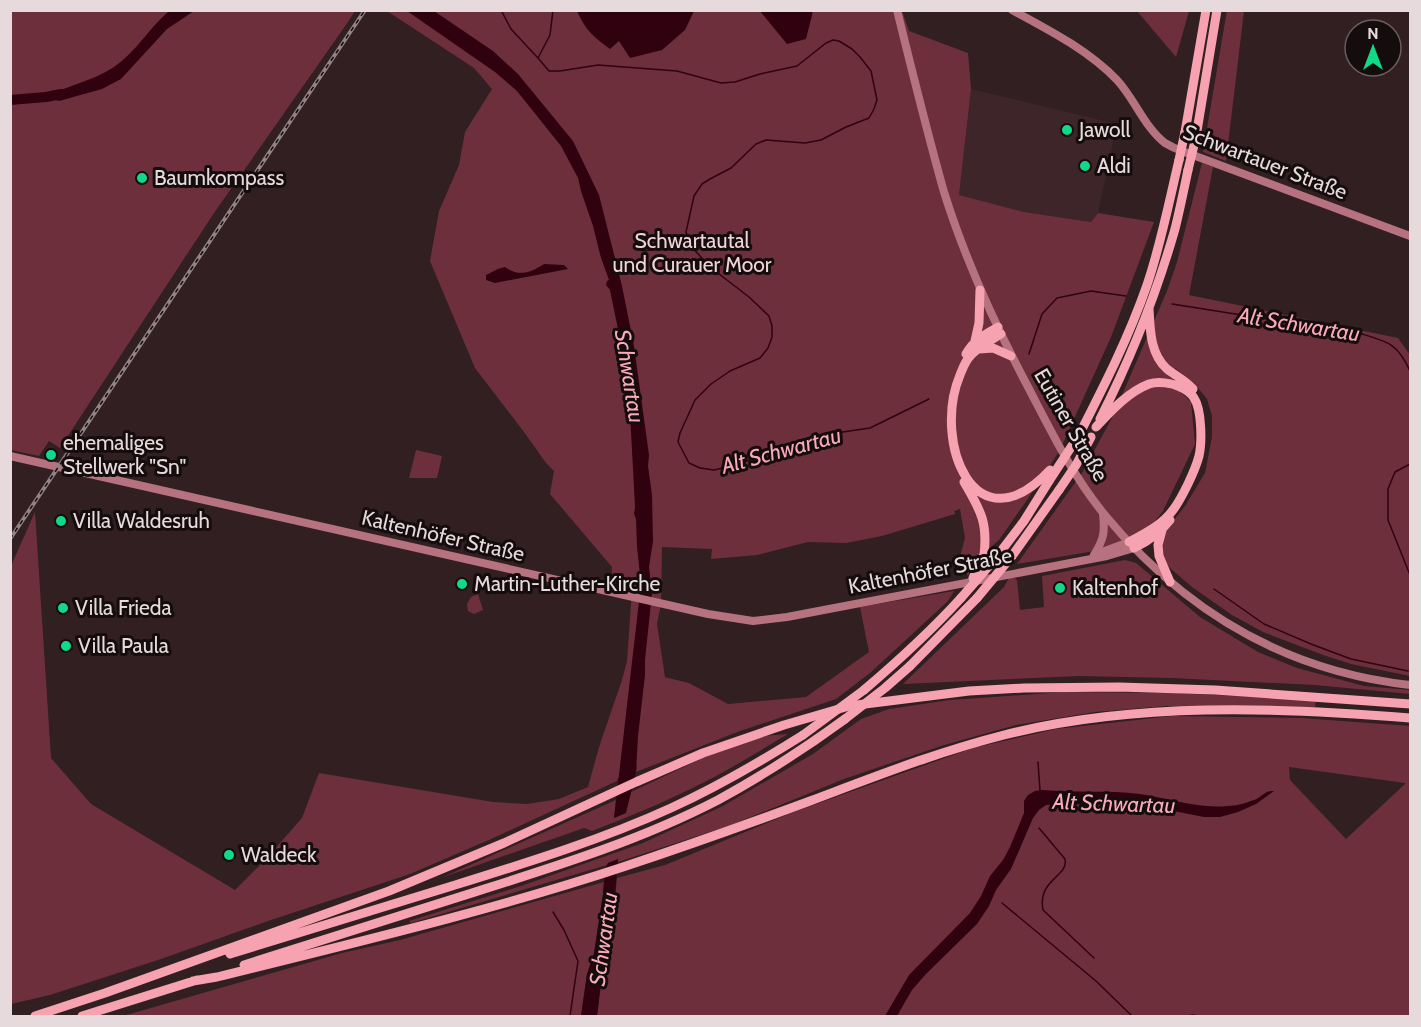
<svg xmlns="http://www.w3.org/2000/svg" width="1421" height="1027" viewBox="0 0 1421 1027" font-family="Cabin,sans-serif">
  <style>
    .built { fill: #3e2529 }
    .green { fill: #6e2f3d; fill-rule: evenodd }
    .water { fill: #300210 }
    .lines { fill: none; stroke-linecap: round; stroke-linejoin: round }
    .stream { stroke: #300210; stroke-width: 1.5 }
    .river { stroke: #300210; stroke-width: 10 }
    .secondary { stroke: #b6727f; stroke-width: 8 }
    .highway { stroke: #f7a2b1; stroke-width: 9 }
    .rail-casing { stroke: #928385; stroke-width: 4 }
    .rail { stroke: #140c0d; stroke-width: 1.5; stroke-dasharray: 4.5; stroke-linecap: butt }
    .highway-bridge { stroke: #f7a2b1; stroke-width: 9 }
    .poi-dot { fill: #11d98a; stroke: #140c0d; stroke-width: 2 }
    .labels { text-anchor: middle; stroke-width: 6; stroke-linejoin: round; paint-order: stroke }
    .poi-label { font-size: 21px; fill: #e7dadc; stroke: #140c0d; text-anchor: start }
    .street-label { font-size: 21px; fill: #e7dadc; stroke: #140c0d }
    .park-label { font-size: 21px; fill: #efd3d7; stroke: #140c0d }
    .water-label { font-size: 22px; font-style: italic; fill: #f9aab8; stroke: #140c0d }
  </style>
  <rect width="100%" height="100%" fill="#311f22"/>
  <path class="built" d="M 971,89 L 1117,124 L 1098,213 L 1091,222 L 1024,212 L 959,195 Z"/>
  <path class="green" d="M 1227,10 L 1244,11 L 1226,161 L 1203,152 Z
    M 10,11 L 355,11 L 348,22 L 214,213 L 60,448 L 49,441 L 39,456 L 11,450 Z
    M 387,11 L 902,11 L 909,31 L 968,53 L 971,89 L 959,195 L 1024,212 L 1091,222 L 1098,213 L 1154,222 L 1111,337 L 1060,450 L 1027,500 L 999,540 L 975,561 L 968,576 L 959,560 L 965,538 L 960,509 L 954,511 L 955,514 L 882,536 L 846,543 L 808,542 L 757,555 L 711,559 L 712,549 L 662,547 L 661,604 L 657,624 L 665,677 L 664,677 L 689,683 L 728,704 L 806,697 L 869,652 L 860,607 L 954,591 L 948,601 L 870,673 L 836,699 L 740,731 L 636,772 L 637,765 L 618,778 L 617,781 L 491,839 L 410,874 L 271,920 L 161,959 L 50,995 L 11,1004 L 10,568 L 35,512 L 51,758 L 91,804 L 235,890 L 265,860 L 302,818 L 319,773 L 493,802 L 527,804 L 559,799 L 588,787 L 599,747 L 622,680 L 627,661 L 632,590 L 611,585 L 612,567 L 550,494 L 554,471 L 546,463 L 524,432 L 475,368 L 430,261 L 439,211 L 459,165 L 465,132 L 492,89 L 474,68 Z
    M 1137,11 L 1189,11 L 1176,57 Z
    M 1202,163 L 1213,167 L 1189,295 L 1398,338 L 1410,355 L 1410,676 L 1351,664 L 1323,655 L 1263,632 L 1232,615 L 1192,587 L 1170,568 L 1162,557 L 1162,535 L 1185,506 L 1205,473 L 1212,437 L 1212,416 L 1207,399 L 1194,383 L 1175,368 L 1172,388 L 1182,393 L 1191,402 L 1195,444 L 1163,511 L 1149,529 L 1101,550 L 1017,564 L 1082,473 L 1113,416 L 1167,291 L 1177,262 Z
    M 416,450 L 442,456 L 437,478 L 409,478 Z
    M 1125,560 L 1136,563 L 1200,617 L 1258,652 L 1297,668 L 1364,686 L 1410,690 L 1410,694 L 1315,685 L 1172,678 L 1079,676 L 903,684 L 1004,587 L 1011,574 L 1017,580 L 1020,610 L 1044,607 L 1042,576 Z
    M 478,594 L 483,610 L 474,614 L 468,611 L 467,604 L 471,597 Z
    M 1065,692 L 1175,693 L 1316,700 L 1315,707 L 1166,706 L 1095,712 L 1016,725 L 944,745 L 844,779 L 731,825 L 618,862 L 618,860 L 608,863 L 607,865 L 411,923 L 409,921 L 521,886 L 643,843 L 723,806 L 813,754 L 861,719 L 889,709 L 950,700 Z
    M 1172,716 L 1301,718 L 1410,726 L 1410,1016 L 597,1016 L 607,934 L 612,929 L 617,878 L 665,865 L 791,813 L 973,748 L 1056,729 ZM 1289,767 L 1405,783 L 1405,784 L 1346,839 L 1290,780 Z
    M 788,734 C 753,755 719,776 682,793 C 653,807 623,819 592,831 L 584,828 L 441,878 L 616,800 L 614,818 L 625,813 L 631,792 L 705,757 L 762,736 Z
    M 604,882 L 603,894 L 594,953 L 587,974 L 581,1016 L 123,1016 L 342,953 L 400,940 Z"/>
  <path class="water" d="M 169,11 L 194,11 L 167,29 L 121,79 L 102,89 L 59,101 L 46,97 C 68,85 93,81 114,67 C 136,52 149,28 169,11 Z
    M 407,11 L 434,11 L 493,51 L 518,74 L 573,141 L 599,195 L 622,286 L 634,346 L 649,455 L 648,466 L 652,495 L 653,541 L 649,567 L 652,593 L 645,660 L 645,675 L 638,736 L 636,772 L 626,813 L 614,818 L 641,584 L 637,547 L 636,519 L 634,514 L 635,507 L 630,413 L 622,349 L 610,290 L 606,285 L 607,281 L 609,280 L 601,258 L 593,226 L 581,191 L 578,178 L 561,146 L 517,91 L 495,72 Z
    M 577,11 L 694,11 L 685,30 L 662,50 L 630,58 L 619,41 L 610,49 C 593,36 586,31 577,11 Z
    M 760,11 L 813,11 L 806,39 L 787,44 Z
    M 544,264 L 564,265 L 568,269 L 495,283 L 486,280 L 486,275 L 498,269 L 505,267 C 519,277 530,273 544,264 Z
    M 1042,790 C 1075,793 1108,790 1140,794 C 1168,798 1198,809 1227,806 C 1236,806 1246,803 1254,800 C 1262,797 1265,790 1274,791 L 1256,804 L 1238,812 L 1220,817 L 1204,817 L 1153,807 L 1123,805 L 1061,804 L 1046,805 L 1039,810 L 1033,818 L 1011,869 L 996,890 L 989,906 L 977,924 L 926,974 L 912,990 L 897,1016 L 885,1016 L 909,975 L 970,913 L 981,896 L 990,876 L 1003,860 L 1010,847 L 1024,813 L 1024,801 L 1028,795 L 1035,791 Z
    M 618,859 L 612,929 L 607,934 L 597,1016 L 581,1016 L 587,974 L 594,953 L 603,894 L 604,882 L 607,865 L 608,863 Z"/>
  <g class="lines">
    <path class="stream" d="M 501,10 L 511,29 L 537,57
      M 553,10 L 550,35 L 538,58 L 549,71 L 560,71 L 598,65 L 677,71 L 721,83 L 735,82 L 760,74 L 797,66 L 826,43 L 833,40 L 839,41 L 852,49 L 860,57 L 871,71 L 877,100 L 874,109 L 869,118 L 846,127 L 821,140 L 805,143 L 766,140 L 756,144 L 731,168 L 710,179 L 702,184 L 694,196 L 686,232 L 690,245 L 710,267 L 749,297 L 769,316 L 772,326 L 772,337 L 768,348 L 760,358 L 730,371 L 711,384 L 695,400 L 680,433 L 678,442 L 689,463 L 700,468 L 714,470 L 736,465 L 782,448 L 829,434 L 870,428 L 929,399
      M 643,251 L 689,245
      M 1172,304 L 1362,334 C 1389,342 1398,344 1410,371
      M 1029,354 L 1042,314 L 1057,298 L 1091,291 L 1126,296
      M 1410,464 L 1395,472 L 1388,489 L 1388,520 L 1410,575
      M 1214,589 L 1264,624 L 1311,644 L 1351,659 L 1408,671
      M 1038,762 L 1040,790
      M 1039,828 L 1065,859 C 1069,877 1037,879 1043,910 L 1094,958
      M 1002,903 L 1096,981 L 1132,1016
      M 553,912 L 564,930 L 578,961 L 570,1016
      M 1187,1016 L 1194,1015
      M 1239,1016 L 1240,1016"/>
    <path class="river" d="M 10,100 L 46,97 L 61,94"/>
    <path class="secondary" d="M 897,10 C 912,71 927,132 944,192 C 965,259 994,323 1027,385 C 1050,429 1072,475 1104,514 C 1184,611 1285,671 1410,685
      M 1012,10 C 1049,30 1088,50 1117,80 C 1134,98 1145,128 1165,143 C 1170,146 1176,149 1182,151 L 1410,236
      M 10,456 L 708,614 L 753,621 L 787,617 L 1107,556 L 1134,548
      M 1094,555 L 1129,542
      M 1094,555 C 1104,539 1105,532 1103,514"/>
    <path class="highway" d="M 1185,132 L 1206,10
      M 1196,137 L 1217,10
      M 1149,308 C 1150,329 1150,354 1167,369 C 1176,376 1186,381 1193,389
      M 1001,334 C 991,340 979,346 971,355 C 965,361 963,368 960,375 C 932,442 975,550 1050,470
      M 975,341 L 979,323 L 980,290
      M 979,349 L 993,348 L 1011,356
      M 966,354 C 974,340 984,335 998,327
      M 1100,419 C 1131,358 1156,295 1175,229 C 1180,209 1184,189 1188,170
      M 1096,427 C 1111,411 1128,392 1149,384 C 1158,381 1172,383 1180,387 C 1185,389 1191,393 1194,398 C 1202,410 1202,443 1199,456 C 1195,471 1182,498 1173,510 C 1162,525 1146,533 1129,542
      M 1079,435 C 1104,386 1129,337 1147,285 C 1161,244 1169,202 1179,160
      M 964,482 C 980,510 988,521 984,555
      M 1162,530 L 1158,545 L 1159,556 L 1170,582
      M 1134,548 C 1149,541 1160,533 1170,520
      M 1012,556 L 1059,490
      M 995,559 L 1024,521 L 1049,481
      M 910,666 L 977,598
      M 864,690 C 898,661 931,631 961,598
      M 230,954 C 304,931 378,909 452,886 C 526,863 601,840 671,808 C 717,787 760,762 803,735
      M 244,965 C 321,940 398,916 475,892 C 557,866 641,840 718,800 C 762,776 804,749 845,719
      M 193,981 L 217,977 C 353,943 490,911 623,867 C 686,846 748,824 810,801 C 874,777 937,752 1004,735 C 1133,702 1278,707 1410,718
      M 35,1016 L 105,993 L 389,891 L 504,843 L 636,782 L 703,753 L 784,725 L 849,706 L 969,691 L 1024,688 L 1119,687 L 1215,690 L 1410,704
      M 82,1016 L 197,980"/>
    <g class="rail-casing">
      <path id="rail" d="M 10,539 L 365,10"/>
    </g>
    <use href="#rail" class="rail"/>
    <path class="highway-bridge" d="M 1179,160 L 1185,132
      M 1188,170 L 1196,137
      M 1049,481 L 1079,435
      M 1059,490 L 1076,465 L 1091,437
      M 973,578 L 984,555
      M 961,598 L 995,559
      M 977,598 L 1012,556
      M 845,719 L 885,688 L 910,666
      M 803,735 L 864,690"/>
  </g>
  <g class="poi-dot">
    <circle cx="1067" cy="130" r="6"/>
    <circle cx="1085" cy="166" r="6"/>
    <circle cx="142" cy="178" r="6"/>
    <circle cx="51" cy="455" r="6"/>
    <circle cx="61" cy="521" r="6"/>
    <circle cx="462" cy="584" r="6"/>
    <circle cx="1060" cy="588" r="6"/>
    <circle cx="63" cy="608" r="6"/>
    <circle cx="66" cy="646" r="6"/>
    <circle cx="229" cy="855" r="6"/>
  </g>
  <g class="labels">
    <g class="poi-label">
      <text x="1079" y="137">Jawoll</text>
      <text x="1097" y="173">Aldi</text>
      <text x="154" y="185">Baumkompass</text>
      <text x="63" y="450">ehemaliges<tspan x="63" dy="24">Stellwerk "Sn"</tspan></text>
      <text x="73" y="528">Villa Waldesruh</text>
      <text x="474" y="591">Martin-Luther-Kirche</text>
      <text x="1072" y="595">Kaltenhof</text>
      <text x="75" y="615">Villa Frieda</text>
      <text x="78" y="653">Villa Paula</text>
      <text x="241" y="862">Waldeck</text>
    </g>
    <g class="street-label">
      <text transform="translate(1265 162) rotate(21)" y="7">Schwartauer Straße</text>
      <text transform="translate(1071 425) rotate(60)" y="7">Eutiner Straße</text>
      <text transform="translate(443 536) rotate(13)" y="7">Kaltenhöfer Straße</text>
      <text transform="translate(930 571) rotate(-11)" y="7">Kaltenhöfer Straße</text>
    </g>
    <g class="park-label">
      <text x="692" y="248">Schwartautal<tspan x="692" dy="24">und Curauer Moor</tspan></text>
    </g>
    <g class="water-label">
      <text transform="translate(1299 324) rotate(9)" y="8">Alt Schwartau</text>
      <text transform="translate(630 376) rotate(81)" y="8">Schwartau</text>
      <text transform="translate(781 450) rotate(-15)" y="8">Alt Schwartau</text>
      <text transform="translate(1114 803) rotate(2)" y="8">Alt Schwartau</text>
      <text transform="translate(603 939) rotate(-82)" y="8">Schwartau</text>
    </g>
  </g>
  <rect width="1421" height="1027" fill="none" stroke="#e7dadc" stroke-width="24"/>
  <g transform="translate(1373 48)"><circle r="28" fill="#140c0d" stroke="#685e60" stroke-width="1.5"/>
  <path d="M0-4.5L10 22L0 15L-10 22Z" fill="#11d98a"/>
  <text y="-9" font-size="16" font-weight="bold" text-anchor="middle" fill="#e7dadc">N</text>
  </g>
</svg>
